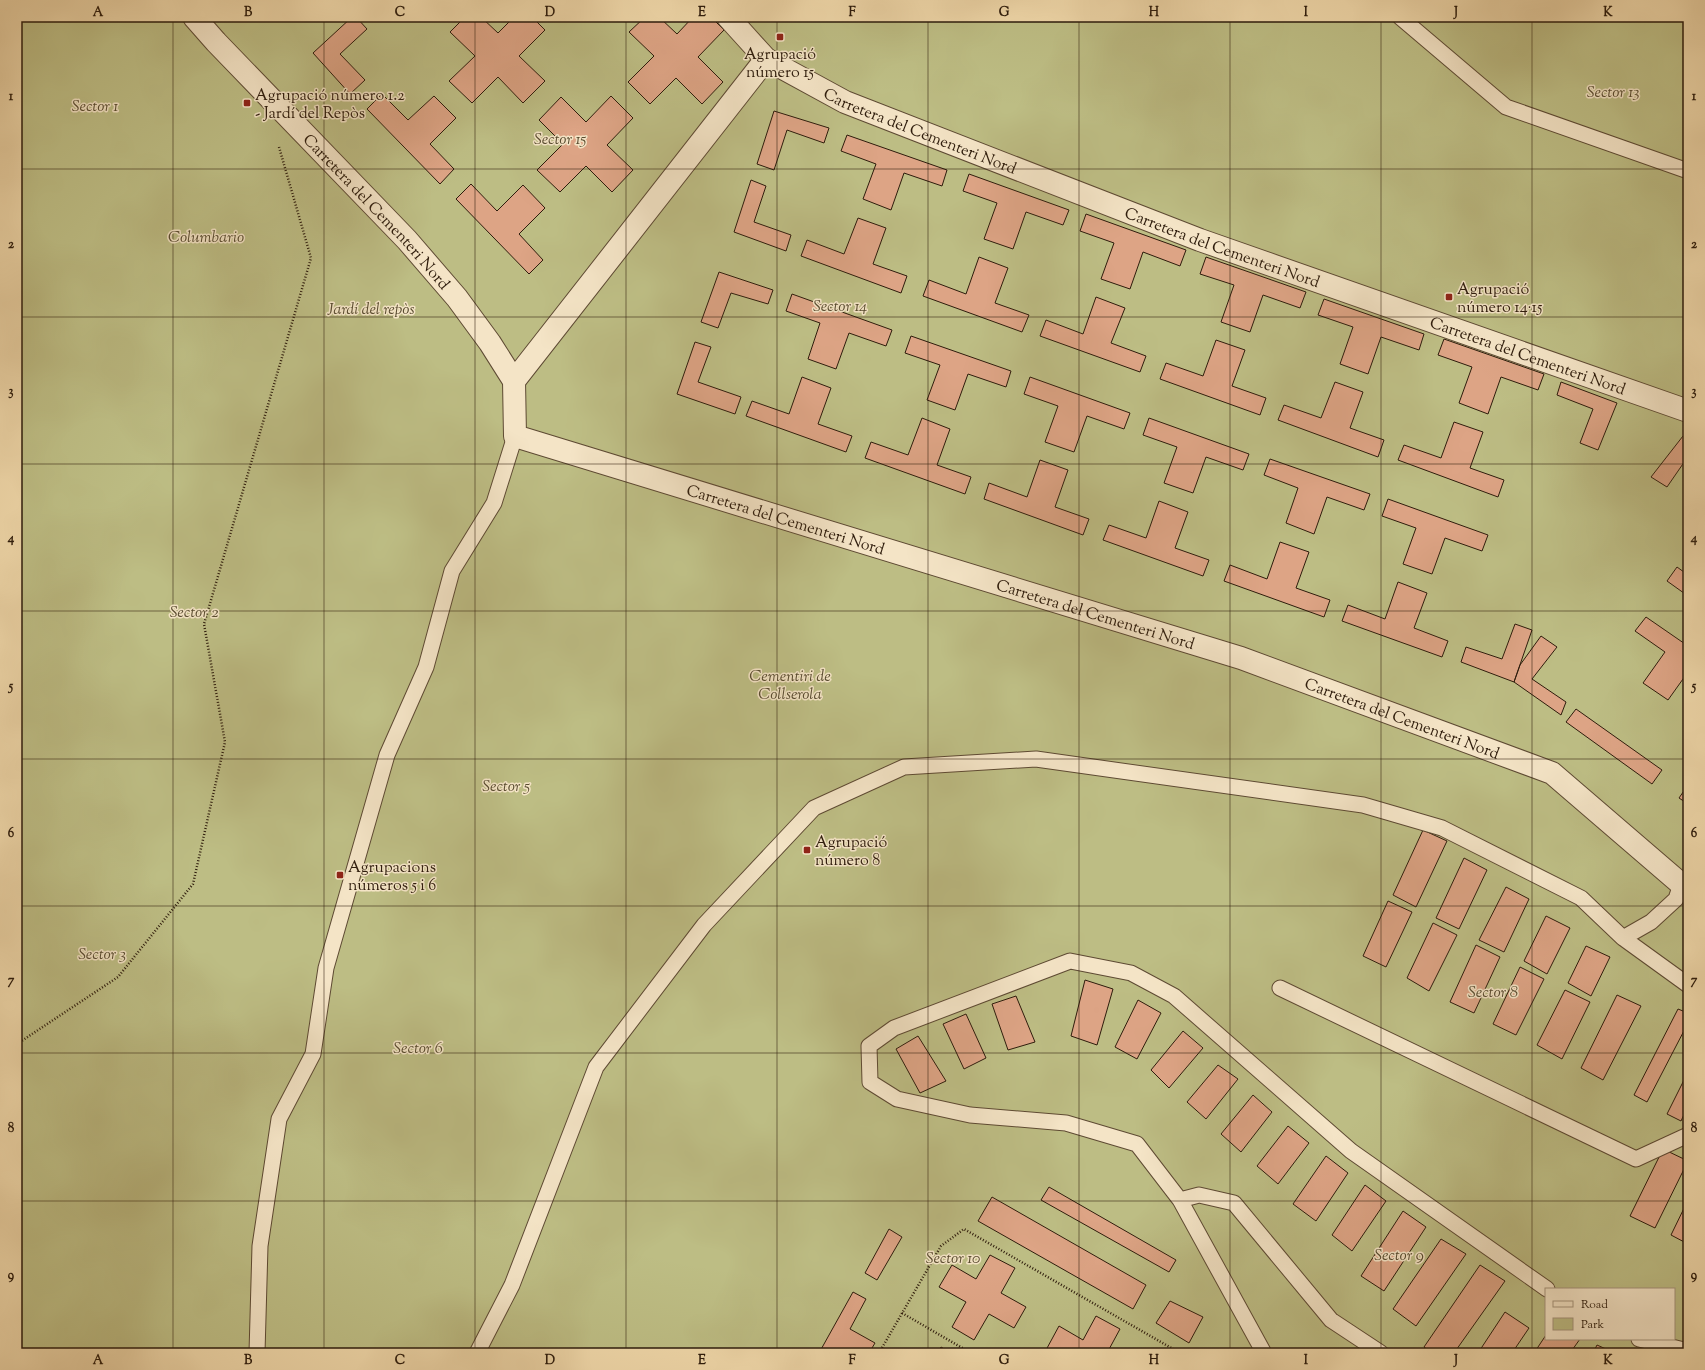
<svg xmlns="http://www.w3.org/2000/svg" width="1705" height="1370" viewBox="0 0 1705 1370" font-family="'Sorts Mill Goudy',serif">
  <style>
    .green { fill: #bdbd84; stroke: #766c48; fill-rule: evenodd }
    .building { fill: #dda485; stroke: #2e1c0c }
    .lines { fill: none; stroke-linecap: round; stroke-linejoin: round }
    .service-casing { stroke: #5e4a33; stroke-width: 17 }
    .minor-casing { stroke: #5e4a33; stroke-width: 24 }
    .path { stroke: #2e1c0c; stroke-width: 2.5; stroke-dasharray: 1 2; stroke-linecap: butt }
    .service { stroke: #f4e4c6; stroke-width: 15 }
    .minor { stroke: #f4e4c6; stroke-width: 22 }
    .grid { fill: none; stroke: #2e1c0c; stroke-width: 1; stroke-opacity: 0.55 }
    .poi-dot { fill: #8f2418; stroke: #f4e4c6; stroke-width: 1.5 }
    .labels { text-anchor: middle; stroke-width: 3; stroke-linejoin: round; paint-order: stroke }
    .poi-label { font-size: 16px; fill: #2e1c0c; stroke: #f4e4c6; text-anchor: start }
    .park-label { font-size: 16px; font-style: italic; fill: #594c30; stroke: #f4e4c6 }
    .street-label { font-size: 16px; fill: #2e1c0c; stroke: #f4e4c6 }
    .neatline { fill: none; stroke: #2e1c0c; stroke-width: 1.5 }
    .grid-label { font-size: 13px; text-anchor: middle; font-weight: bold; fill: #2e1c0c }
  </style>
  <rect width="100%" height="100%" fill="#eed6a8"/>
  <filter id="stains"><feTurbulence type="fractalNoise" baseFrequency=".005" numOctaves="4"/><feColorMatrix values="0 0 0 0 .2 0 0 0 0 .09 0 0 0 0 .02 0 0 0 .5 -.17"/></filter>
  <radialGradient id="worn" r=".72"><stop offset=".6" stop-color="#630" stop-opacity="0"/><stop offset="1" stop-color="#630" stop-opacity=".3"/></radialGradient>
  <path class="green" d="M 17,17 L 1688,17 L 1688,1353 L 17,1353 ZM 1546,1289 L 1674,1289 L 1674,1339 L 1546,1339 Z"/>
  <path class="building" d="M 352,17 L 356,17 L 367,29 L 340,54 L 365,80 L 350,94 L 313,53 Z
    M 465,17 L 481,17 L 498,33 L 514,17 L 532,17 L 545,30 L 519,56 L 545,81 L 523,103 L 498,77 L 472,103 L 449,81 L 475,56 L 450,32 Z
    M 645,17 L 659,17 L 677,34 L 693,17 L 711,17 L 724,30 L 698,57 L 723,82 L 702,104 L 676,78 L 650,104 L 628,82 L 654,56 L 629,32 Z
    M 382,94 L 408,120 L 434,96 L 456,118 L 430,144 L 454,169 L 440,184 L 367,109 Z
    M 611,96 L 633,118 L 607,145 L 633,170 L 612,192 L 586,166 L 560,192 L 537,170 L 563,144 L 539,120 L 561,97 L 586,122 Z
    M 774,111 L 829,128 L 824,143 L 787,130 L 774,170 L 757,164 Z
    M 847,135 L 947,170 L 942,186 L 904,173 L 891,210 L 863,199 L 876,164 L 841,151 Z
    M 969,174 L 1069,210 L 1063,225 L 1026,212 L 1013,249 L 984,239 L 997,203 L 963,191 Z
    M 751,180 L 766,186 L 754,222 L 791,235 L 786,251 L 734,232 Z
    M 471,184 L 497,211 L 523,185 L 545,208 L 519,234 L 543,260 L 529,274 L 456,199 Z
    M 1086,214 L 1186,250 L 1180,266 L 1143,252 L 1130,289 L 1101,279 L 1114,243 L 1080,231 Z
    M 858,218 L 886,228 L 873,264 L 907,276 L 901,293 L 801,256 L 807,240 L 844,254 Z
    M 979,257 L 1008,268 L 995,303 L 1029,315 L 1022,332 L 923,296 L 929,280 L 966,294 Z
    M 1206,257 L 1306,292 L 1300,308 L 1263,295 L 1250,332 L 1221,322 L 1234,285 L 1200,274 Z
    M 719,272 L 773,290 L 768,304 L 731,293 L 718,328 L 701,322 Z
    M 792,294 L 892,330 L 886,346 L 849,333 L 836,369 L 808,359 L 820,323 L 786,311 Z
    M 1096,297 L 1125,308 L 1111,343 L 1146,356 L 1140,372 L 1040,336 L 1046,320 L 1083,334 Z
    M 1324,299 L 1424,334 L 1419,350 L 1381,337 L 1368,374 L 1340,364 L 1353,327 L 1318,315 Z
    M 911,336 L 1011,371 L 1006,387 L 968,374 L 955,410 L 927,400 L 940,365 L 905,353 Z
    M 1444,339 L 1544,374 L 1538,390 L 1501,377 L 1488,414 L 1459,403 L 1472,367 L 1438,355 Z
    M 1216,340 L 1245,350 L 1232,386 L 1266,398 L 1260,415 L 1160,379 L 1166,363 L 1203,376 Z
    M 695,342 L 711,347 L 698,382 L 741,397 L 735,414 L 677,394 Z
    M 802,377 L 831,388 L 818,424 L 852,436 L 846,452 L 746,416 L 752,401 L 789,414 Z
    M 1030,377 L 1130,413 L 1124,429 L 1087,416 L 1074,452 L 1045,442 L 1058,406 L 1024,394 Z
    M 1335,382 L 1363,392 L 1350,428 L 1384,440 L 1378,457 L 1278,420 L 1284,405 L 1321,418 Z
    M 1561,382 L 1617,403 L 1598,450 L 1580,443 L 1593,409 L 1557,395 Z
    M 922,418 L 950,429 L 937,465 L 971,477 L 965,494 L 865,458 L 871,442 L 908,455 Z
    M 1149,418 L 1249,454 L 1243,470 L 1206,457 L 1193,493 L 1164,483 L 1177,447 L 1143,435 Z
    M 1454,422 L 1483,432 L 1470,468 L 1504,480 L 1498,497 L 1398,460 L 1404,445 L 1441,458 Z
    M 1683,436 L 1688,439 L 1688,459 L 1687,458 L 1667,487 L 1651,477 Z
    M 1270,459 L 1370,494 L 1364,510 L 1327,497 L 1314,534 L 1286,523 L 1298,488 L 1264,475 Z
    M 1040,460 L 1068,470 L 1055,507 L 1089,519 L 1083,535 L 984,499 L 989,483 L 1027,497 Z
    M 1388,499 L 1488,535 L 1482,551 L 1445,538 L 1432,574 L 1403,564 L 1416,528 L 1382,516 Z
    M 1159,501 L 1188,512 L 1175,548 L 1209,560 L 1203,576 L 1103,540 L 1109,525 L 1146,538 Z
    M 1280,542 L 1309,552 L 1296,588 L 1330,600 L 1324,617 L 1224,581 L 1230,565 L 1267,579 Z
    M 1677,567 L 1688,575 L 1688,596 L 1667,581 Z
    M 1398,582 L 1427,593 L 1414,628 L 1448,641 L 1442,657 L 1342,621 L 1348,605 L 1385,619 Z
    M 1646,617 L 1688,646 L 1688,672 L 1668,700 L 1643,683 L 1665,652 L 1635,631 Z
    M 1515,624 L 1532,630 L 1514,682 L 1461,662 L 1466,647 L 1502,659 Z
    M 1541,636 L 1557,647 L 1532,679 L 1566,702 L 1561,715 L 1514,682 L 1520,665 Z
    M 1576,709 L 1662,770 L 1652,784 L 1566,722 Z
    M 1688,785 L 1688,804 L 1679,798 Z
    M 1423,830 L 1447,841 L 1416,907 L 1393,895 Z
    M 1464,858 L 1487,870 L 1459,929 L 1436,918 Z
    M 1506,887 L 1529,899 L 1504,952 L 1479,940 Z
    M 1388,901 L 1412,912 L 1386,967 L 1363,956 Z
    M 1546,916 L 1570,928 L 1547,974 L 1524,961 Z
    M 1433,923 L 1457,935 L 1429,991 L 1407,978 Z
    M 1476,945 L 1500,957 L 1474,1013 L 1450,1002 Z
    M 1586,946 L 1610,957 L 1591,996 L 1568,983 Z
    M 1520,967 L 1544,979 L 1516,1035 L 1493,1024 Z
    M 1085,980 L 1113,989 L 1097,1045 L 1071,1036 Z
    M 1565,990 L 1590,1002 L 1562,1059 L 1537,1045 Z
    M 1617,995 L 1641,1006 L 1603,1080 L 1581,1068 Z
    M 1016,996 L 1035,1042 L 1008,1050 L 992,1004 Z
    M 1138,1000 L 1161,1013 L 1137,1059 L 1115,1047 Z
    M 1678,1009 L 1688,1013 L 1688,1023 L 1647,1102 L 1634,1095 Z
    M 966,1014 L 986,1058 L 964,1069 L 943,1024 Z
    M 1183,1031 L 1203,1048 L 1169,1088 L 1151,1070 Z
    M 918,1036 L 946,1081 L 920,1093 L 896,1049 Z
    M 1218,1065 L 1238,1079 L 1206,1119 L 1187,1102 Z
    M 1688,1072 L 1688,1106 L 1681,1121 L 1667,1114 Z
    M 1253,1095 L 1272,1112 L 1241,1152 L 1221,1134 Z
    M 1288,1126 L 1309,1143 L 1278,1184 L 1257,1166 Z
    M 1663,1149 L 1688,1161 L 1655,1228 L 1630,1216 Z
    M 1326,1156 L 1348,1173 L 1316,1221 L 1293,1204 Z
    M 1365,1185 L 1386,1201 L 1352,1251 L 1332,1235 Z
    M 1049,1187 L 1176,1260 L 1169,1272 L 1041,1200 Z
    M 992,1197 L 1146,1285 L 1133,1309 L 978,1221 Z
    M 1688,1200 L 1688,1244 L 1671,1235 Z
    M 1403,1211 L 1426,1227 L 1384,1291 L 1361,1276 Z
    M 889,1229 L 902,1237 L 877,1280 L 865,1273 Z
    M 1441,1239 L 1466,1254 L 1416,1326 L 1393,1309 Z
    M 990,1255 L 1015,1268 L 1001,1293 L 1026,1307 L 1014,1328 L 989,1314 L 974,1340 L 952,1327 L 966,1302 L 939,1287 L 952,1265 L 976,1279 Z
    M 1480,1265 L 1505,1281 L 1454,1353 L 1432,1353 L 1424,1347 Z
    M 853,1292 L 866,1299 L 850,1329 L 875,1343 L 869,1353 L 842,1353 L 837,1350 L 835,1353 L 819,1353 Z
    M 1170,1301 L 1203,1317 L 1189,1343 L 1156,1323 Z
    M 1505,1312 L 1529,1328 L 1512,1353 L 1478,1353 Z
    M 1096,1316 L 1120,1329 L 1107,1353 L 1052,1353 L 1046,1350 L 1059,1326 L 1083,1340 Z
    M 1546,1335 L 1546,1339 L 1580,1339 L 1570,1353 L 1534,1353 Z
    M 1597,1345 L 1615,1353 L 1593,1353 Z
    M 941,1347 L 951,1353 L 937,1353 Z"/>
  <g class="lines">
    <g class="service-casing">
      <path id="service" d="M 1400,17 L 1506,107 L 1688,171
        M 1623,938 L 1688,985
        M 1280,988 L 1636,1159 L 1688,1135
        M 1180,1200 L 1199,1195 L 1234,1203 L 1331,1320 L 1381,1353
        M 1639,1339 L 1688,1351
        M 257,1353 L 260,1246 L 279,1119 L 313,1054 L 326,968 L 387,755 L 426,667 L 452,571 L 494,503 L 515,436
        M 477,1353 L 512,1285 L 596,1067 L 704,925 L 814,808 L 904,767 L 1036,759 L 1363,805 L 1442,828 L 1581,898 L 1623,938 L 1651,922 L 1676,899 L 1681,884
        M 1264,1353 L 1180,1200 L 1137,1144 L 1066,1123 L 970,1115 L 897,1099 L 870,1082 L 869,1046 L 894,1028 L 1070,961 L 1131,973 L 1174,996 L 1351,1151 L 1547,1289"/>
    </g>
    <g class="minor-casing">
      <g id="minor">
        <path id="s1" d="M 194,17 L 216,42 L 407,240 L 457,298 L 490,343 L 514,381 L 515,436 L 1241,658 L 1552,773 L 1688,890"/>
        <path id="s2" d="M 728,17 L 766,59 L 845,102 L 1200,240 L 1688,411"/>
        <path d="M 514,381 L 766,59"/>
      </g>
    </g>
    <path class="path" d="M 17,1044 L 118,977 L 193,884 L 225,742 L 204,624 L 311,258 L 279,147
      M 902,1313 L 971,1353
      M 879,1353 L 941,1246 L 964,1229 L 1180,1353"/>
    <use href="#service" class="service"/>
    <use href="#minor" class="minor"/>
  </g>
  <path class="grid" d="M 173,17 L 173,1353M 324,17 L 324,1353M 475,17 L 475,1353M 626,17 L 626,1353M 777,17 L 777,1353M 928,17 L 928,1353M 1079,17 L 1079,1353M 1230,17 L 1230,1353M 1381,17 L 1381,1353M 1532,17 L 1532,1353M 17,169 L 1688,169M 17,317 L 1688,317M 17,464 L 1688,464M 17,611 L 1688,611M 17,759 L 1688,759M 17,906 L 1688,906M 17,1053 L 1688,1053M 17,1201 L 1688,1201"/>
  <g class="poi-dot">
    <rect x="776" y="33" width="8" height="8" rx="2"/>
    <rect x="243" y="99" width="8" height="8" rx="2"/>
    <rect x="1445" y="293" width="8" height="8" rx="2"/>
    <rect x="803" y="846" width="8" height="8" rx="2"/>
    <rect x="336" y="871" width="8" height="8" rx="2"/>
  </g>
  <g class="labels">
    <g class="poi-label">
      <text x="780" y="59" text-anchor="middle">Agrupació<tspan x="780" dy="18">número 15</tspan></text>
      <text x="255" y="100">Agrupació número 1.2<tspan x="255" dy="18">- Jardí del Repòs</tspan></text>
      <text x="1457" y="294">Agrupació<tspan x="1457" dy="18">número 14·15</tspan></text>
      <text x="815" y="847">Agrupació<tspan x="815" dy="18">número 8</tspan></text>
      <text x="348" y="872">Agrupacions<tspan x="348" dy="18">números 5 i 6</tspan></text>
    </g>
    <g class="park-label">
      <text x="1613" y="97">Sector 13</text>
      <text x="95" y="111">Sector 1</text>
      <text x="560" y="144">Sector 15</text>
      <text x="206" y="242">Columbario</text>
      <text x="840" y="311">Sector 14</text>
      <text x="371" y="314">Jardí del repòs</text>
      <text x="194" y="617">Sector 2</text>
      <text x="790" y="681">Cementiri de<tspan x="790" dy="18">Collserola</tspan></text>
      <text x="506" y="791">Sector 5</text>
      <text x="102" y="959">Sector 3</text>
      <text x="1493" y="997">Sector 8</text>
      <text x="418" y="1053">Sector 6</text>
      <text x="1399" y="1260">Sector 9</text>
      <text x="953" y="1263">Sector 10</text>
    </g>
    <g class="street-label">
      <text dy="6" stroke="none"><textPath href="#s2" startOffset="227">Carretera del Cementeri Nord</textPath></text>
      <text dy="6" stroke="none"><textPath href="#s1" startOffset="267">Carretera del Cementeri Nord</textPath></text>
      <text dy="6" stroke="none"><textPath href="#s2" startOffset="551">Carretera del Cementeri Nord</textPath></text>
      <text dy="6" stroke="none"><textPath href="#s2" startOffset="875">Carretera del Cementeri Nord</textPath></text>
      <text dy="6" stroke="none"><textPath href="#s1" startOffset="824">Carretera del Cementeri Nord</textPath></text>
      <text dy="6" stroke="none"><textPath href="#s1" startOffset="1148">Carretera del Cementeri Nord</textPath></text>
      <text dy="6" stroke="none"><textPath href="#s1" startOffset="1472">Carretera del Cementeri Nord</textPath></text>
    </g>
  </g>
  <rect width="1705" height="1370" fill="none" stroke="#eed6a8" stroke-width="44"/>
  <rect x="1545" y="1288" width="130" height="52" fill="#f4e4c6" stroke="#a5947c"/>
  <rect x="1553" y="1301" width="20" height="6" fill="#f4e4c6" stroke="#a5947c"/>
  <text x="1581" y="1308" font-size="12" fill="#2e1c0c">Road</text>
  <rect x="1553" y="1318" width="20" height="12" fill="#bdbd84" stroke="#a5947c"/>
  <text x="1581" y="1328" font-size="12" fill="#2e1c0c">Park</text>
  <rect x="22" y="22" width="1661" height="1326" class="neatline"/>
  <g class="grid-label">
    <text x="98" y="16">A</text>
    <text x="248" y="16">B</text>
    <text x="400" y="16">C</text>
    <text x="550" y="16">D</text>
    <text x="702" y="16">E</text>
    <text x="852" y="16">F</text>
    <text x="1004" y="16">G</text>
    <text x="1154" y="16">H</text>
    <text x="1306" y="16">I</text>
    <text x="1456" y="16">J</text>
    <text x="1608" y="16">K</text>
    <text x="11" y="100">1</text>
    <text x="1694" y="100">1</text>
    <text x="11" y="248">2</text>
    <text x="1694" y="248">2</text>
    <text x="11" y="395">3</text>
    <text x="1694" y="395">3</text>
    <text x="11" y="542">4</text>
    <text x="1694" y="542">4</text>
    <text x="11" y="690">5</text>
    <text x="1694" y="690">5</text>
    <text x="11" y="837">6</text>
    <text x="1694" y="837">6</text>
    <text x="11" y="984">7</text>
    <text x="1694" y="984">7</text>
    <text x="11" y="1132">8</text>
    <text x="1694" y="1132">8</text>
    <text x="11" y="1279">9</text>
    <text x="1694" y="1279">9</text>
    <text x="98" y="1364">A</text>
    <text x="248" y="1364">B</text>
    <text x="400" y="1364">C</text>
    <text x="550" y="1364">D</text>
    <text x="702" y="1364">E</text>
    <text x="852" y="1364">F</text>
    <text x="1004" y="1364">G</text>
    <text x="1154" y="1364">H</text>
    <text x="1306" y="1364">I</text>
    <text x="1456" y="1364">J</text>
    <text x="1608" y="1364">K</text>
  </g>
  <rect width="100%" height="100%" filter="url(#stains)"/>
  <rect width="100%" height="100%" fill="url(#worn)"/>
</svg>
